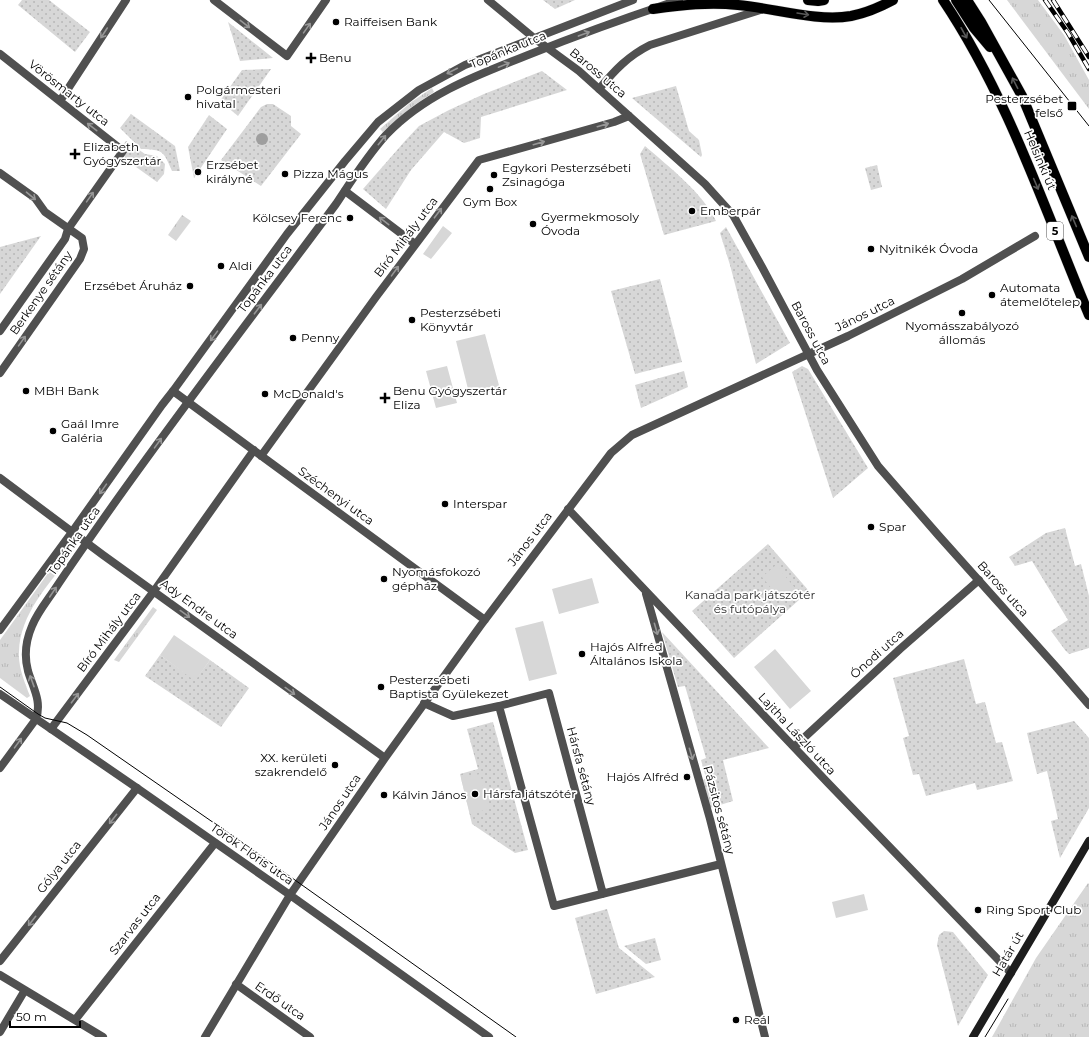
<svg xmlns="http://www.w3.org/2000/svg" width="1089" height="1037" viewBox="0 0 1089 1037" font-family="Montserrat,sans-serif">
  <style>
    .grass { fill: url(#grass-tufts) }
    .park { fill: url(#park-dots) }
    .pitch { fill: #d7d7d7 }
    .water { fill: #9e9e9e }
    .lines { fill: none; stroke-linecap: round; stroke-linejoin: round }
    .primary-casing { stroke: #dbdbdb; stroke-width: 11 }
    .minor { stroke: #505050; stroke-width: 8 }
    .tertiary { stroke: #505050; stroke-width: 8 }
    .secondary { stroke: #1d1d1d; stroke-width: 8 }
    .primary { stroke: #000; stroke-width: 10 }
    .tram { stroke: #000; stroke-width: 1 }
    .rail-casing { stroke: #000; stroke-width: 4.5 }
    .rail { stroke: #fff; stroke-width: 3; stroke-dasharray: 9; stroke-linecap: butt }
    .oneway { stroke: #595959 }
    .oneway2 { stroke: #969696 }
    .poi-dot { fill: #000; stroke: #fff; stroke-width: 1.5 }
    .labels { text-anchor: middle; stroke-width: 3.5; stroke-linejoin: round; paint-order: stroke }
    .shield { fill: #fff; stroke: #4c4c4c; stroke-width: 1 }
    .shield-label { font-size: 11px; font-weight: bold; fill: #000 }
    .poi-label { font-size: 12px; fill: #000; stroke: #fff; text-anchor: start }
    .street-label { font-size: 12px; fill: #000; stroke: #fff }
    .park-label { font-size: 12px; fill: #2e2e2e; stroke: #fff }
  </style>
  <defs>
    <pattern id="grass-tufts" width="24" height="20" patternUnits="userSpaceOnUse"><rect width="24" height="20" fill="#d7d7d7"/><path d="M3 7l-1-3M5 7V3M7 7l1-3M15 17l-1-3M17 17v-4M19 17l1-3" fill="none" stroke="#b7b7b7"/></pattern>
    <pattern id="park-dots" width="8" height="8" patternUnits="userSpaceOnUse"><rect width="8" height="8" fill="#d7d7d7"/><path d="M2 2h.1M6 6h.1" fill="none" stroke="#b7b7b7" stroke-width="1.8" stroke-linecap="round"/></pattern>
  </defs>
  <rect width="100%" height="100%" fill="#fff"/>
  <path class="grass" d="M 1007,0 L 1038,0 L 1064,35 L 1089,80 L 1089,109 Z
    M 432,88 L 434,92 L 413,106 L 383,132 L 380,129 L 410,103 Z
    M 182,215 L 191,221 L 176,241 L 168,235 Z
    M 64,551 L 70,556 C 49,585 20,613 19,652 C 18,667 25,683 30,696 L 27,698 L 0,678 L 0,640 Z
    M 153,607 L 157,610 L 119,662 L 114,660 Z
    M 1088,883 L 1089,884 L 1089,1037 L 992,1037 L 1036,958 Z"/>
  <path class="park" d="M 22,0 L 49,0 L 90,32 L 75,52 L 18,5 Z
    M 543,0 L 575,0 L 555,9 Z
    M 228,22 L 273,58 L 240,61 Z
    M 271,69 L 238,116 L 220,101 L 242,70 Z
    M 542,71 L 567,90 L 481,117 L 480,138 L 464,143 L 444,132 L 411,170 L 386,209 L 363,189 L 405,141 L 419,126 L 449,110 L 484,94 Z
    M 676,86 L 689,131 L 699,140 L 702,155 L 701,157 L 632,98 Z
    M 267,104 L 273,104 L 291,116 L 291,126 L 301,134 L 261,186 L 221,160 L 261,107 Z
    M 131,114 L 175,146 L 180,171 L 172,171 C 163,150 163,150 141,149 L 120,128 Z
    M 209,115 L 227,129 L 194,178 L 188,147 Z
    M 126,141 L 145,154 L 157,156 L 165,164 L 164,174 L 157,182 L 125,159 L 123,145 Z
    M 645,146 C 669,167 703,193 716,221 L 664,235 L 640,154 Z
    M 877,165 L 882,187 L 871,190 L 865,168 Z
    M 726,227 L 790,343 L 756,364 L 730,265 L 720,233 Z
    M 41,236 L 0,294 L 0,247 Z
    M 660,279 L 682,362 L 635,374 L 611,291 Z
    M 802,366 L 808,369 L 868,468 L 833,498 L 792,372 Z
    M 684,371 L 688,387 L 641,408 L 635,385 Z
    M 1065,528 L 1075,566 L 1081,564 L 1089,596 L 1089,648 L 1069,654 L 1065,650 L 1051,631 L 1068,620 L 1032,561 L 1015,566 L 1009,557 L 1046,533 Z
    M 768,544 L 809,591 L 734,658 L 692,611 Z
    M 662,632 L 769,748 L 723,760 L 733,801 L 710,808 L 703,780 L 706,778 L 701,760 L 706,758 L 685,686 L 678,687 Z
    M 160,655 L 195,680 L 210,660 L 249,688 L 221,727 L 145,676 Z
    M 964,659 L 976,704 L 985,702 L 996,743 L 1002,742 L 1013,781 L 977,790 L 975,783 L 926,796 L 919,774 L 913,775 L 903,738 L 909,736 L 893,678 Z
    M 1074,721 L 1089,738 L 1089,808 L 1060,858 L 1051,821 L 1058,819 L 1047,771 L 1037,774 L 1027,733 Z
    M 493,722 L 528,850 L 515,853 L 472,824 L 460,774 L 478,769 L 467,729 Z
    M 607,909 L 619,948 L 655,977 L 596,994 L 575,918 Z
    M 944,931 L 953,932 L 988,975 L 958,1026 L 937,945 L 939,935 Z
    M 655,938 L 661,960 L 646,964 L 624,946 Z"/>
  <path class="pitch" d="M 443,226 L 452,233 L 431,259 L 423,254 Z
    M 485,334 L 500,389 L 470,397 L 456,341 Z
    M 447,366 L 457,403 L 436,408 L 426,371 Z
    M 776,565 L 795,588 L 781,600 L 762,577 Z
    M 592,578 L 599,603 L 559,614 L 552,589 Z
    M 543,621 L 557,674 L 529,681 L 515,628 Z
    M 174,635 L 210,660 L 195,681 L 160,655 Z
    M 775,649 L 811,691 L 790,709 L 754,667 Z
    M 480,774 L 489,809 L 470,814 L 461,778 Z
    M 864,894 L 868,910 L 836,918 L 832,902 Z"/>
  <path class="water" d="M256 139a6 6 0 1 1 12 0a6 6 0 1 1-12 0Z"/>
  <g class="lines">
    <g class="primary-casing">
      <path id="primary" d="M 808,0 L 818,1 L 824,0
        M 943,0 C 1008,97 1044,208 1089,315
        M 956,0 L 974,28 L 990,47
        M 967,0 L 981,22 L 1022,96 L 1089,257
        M 653,9 C 682,5 709,2 738,5 C 773,8 817,22 851,16 C 866,13 880,7 893,0"/>
    </g>
    <path class="minor" d="M 214,0 L 287,56 L 326,0
      M 0,54 L 123,151 L 68,229 L 65,239 L 0,331
      M 599,89 C 615,70 628,56 650,45 L 763,9
      M 60,101 L 126,0
      M 0,173 L 35,198 L 45,212 L 82,238 L 84,249 L 80,259 L 0,373
      M 345,191 L 415,244
      M 173,391 L 485,620
      M 261,456 L 376,297 L 479,160 L 614,122 L 629,116
      M 0,478 L 103,555 L 385,758
      M 568,509 L 828,783 L 1011,973
      M 646,594 L 710,819 L 765,1037
      M 424,703 L 453,716 L 499,706
      M 51,729 L 154,591 L 254,450
      M 794,747 L 900,649 L 979,580
      M 603,894 L 549,693 L 499,706 L 554,906 L 721,864
      M 290,895 L 489,1037
      M 0,961 L 137,788
      M 0,975 L 103,1037
      M 236,984 L 310,1037
      M 75,1020 L 215,843
      M 0,1032 L 25,990
      M 205,1037 L 290,895 L 385,758 L 481,625 L 611,453 L 632,435 L 848,336 L 962,279 L 1035,236"/>
    <path class="tertiary" d="M 488,0 L 534,38 L 579,71 L 599,89 L 705,184 L 733,215 L 762,267 L 817,370 L 878,466 L 939,536 L 1058,669 L 1089,705
      M 0,630 L 72,532 L 162,405 L 173,391 L 287,234 L 345,161 L 378,122 L 419,90 L 465,65 L 633,0
      M 0,694 L 137,788 L 290,895
      M 0,768 L 36,719 C 42,701 33,688 28,671 C 24,656 26,640 32,626 C 37,613 47,601 55,589 C 73,562 92,535 111,508 C 184,405 261,305 336,204 C 352,180 367,156 386,135 C 425,94 477,75 528,55 C 578,35 628,17 679,0"/>
    <path class="secondary" d="M 973,1037 L 1089,841"/>
    <use href="#primary" class="primary"/>
    <path class="tram" d="M 989,0 L 1089,126
      M 0,687 L 38,714 L 45,718 L 67,723 L 87,735 L 240,841 L 516,1037
      M 985,1037 L 1008,999"/>
    <g class="rail-casing">
      <path id="rail" d="M 1045,0 L 1068,33 L 1089,69
        M 1053,0 L 1089,57"/>
    </g>
    <use href="#rail" class="rail"/>
  </g>
  <defs><path id="oneway-shaft" d="M-6 0H5M1.5-3L5.5 0L1.5 3" fill="none" stroke-width="1.6" stroke-linecap="round" stroke-linejoin="round"/></defs>
  <g class="oneway">
    <use href="#oneway-shaft" transform="translate(803 14) rotate(9)"/>
    <use href="#oneway-shaft" transform="translate(964 33) rotate(61)"/>
    <use href="#oneway-shaft" transform="translate(1015 83) rotate(-117)"/>
    <use href="#oneway-shaft" transform="translate(1036 184) rotate(67)"/>
    <use href="#oneway-shaft" transform="translate(1074 221) rotate(-113)"/>
  </g>
  <g class="oneway2">
    <use href="#oneway-shaft" transform="translate(245 24) rotate(38)"/>
    <use href="#oneway-shaft" transform="translate(307 28) rotate(-55)"/>
    <use href="#oneway-shaft" transform="translate(104 33) rotate(123)"/>
    <use href="#oneway-shaft" transform="translate(584 34) rotate(-20)"/>
    <use href="#oneway-shaft" transform="translate(504 65) rotate(-22)"/>
    <use href="#oneway-shaft" transform="translate(452 71) rotate(153)"/>
    <use href="#oneway-shaft" transform="translate(603 125) rotate(-16)"/>
    <use href="#oneway-shaft" transform="translate(92 127) rotate(-142)"/>
    <use href="#oneway-shaft" transform="translate(382 140) rotate(-51)"/>
    <use href="#oneway-shaft" transform="translate(539 143) rotate(-16)"/>
    <use href="#oneway-shaft" transform="translate(31 196) rotate(40)"/>
    <use href="#oneway-shaft" transform="translate(90 197) rotate(-55)"/>
    <use href="#oneway-shaft" transform="translate(438 213) rotate(-53)"/>
    <use href="#oneway-shaft" transform="translate(384 221) rotate(-142)"/>
    <use href="#oneway-shaft" transform="translate(395 271) rotate(-54)"/>
    <use href="#oneway-shaft" transform="translate(258 309) rotate(-53)"/>
    <use href="#oneway-shaft" transform="translate(214 336) rotate(126)"/>
    <use href="#oneway-shaft" transform="translate(22 341) rotate(-55)"/>
    <use href="#oneway-shaft" transform="translate(158 443) rotate(-54)"/>
    <use href="#oneway-shaft" transform="translate(103 489) rotate(125)"/>
    <use href="#oneway-shaft" transform="translate(53 592) rotate(-56)"/>
    <use href="#oneway-shaft" transform="translate(185 614) rotate(36)"/>
    <use href="#oneway-shaft" transform="translate(656 629) rotate(74)"/>
    <use href="#oneway-shaft" transform="translate(32 681) rotate(-110)"/>
    <use href="#oneway-shaft" transform="translate(290 691) rotate(36)"/>
    <use href="#oneway-shaft" transform="translate(75 698) rotate(-53)"/>
    <use href="#oneway-shaft" transform="translate(18 743) rotate(-54)"/>
    <use href="#oneway-shaft" transform="translate(691 754) rotate(74)"/>
    <use href="#oneway-shaft" transform="translate(113 819) rotate(128)"/>
    <use href="#oneway-shaft" transform="translate(32 921) rotate(128)"/>
  </g>
  <g class="poi-dot">
    <circle cx="336" cy="22" r="4"/>
    <path d="M309 52h4v4h4v4h-4v4h-4v-4h-4v-4h4z"/>
    <circle cx="188" cy="97" r="4"/>
    <rect x="1067" y="101" width="10" height="10" rx="2"/>
    <path d="M73 148h4v4h4v4h-4v4h-4v-4h-4v-4h4z"/>
    <circle cx="198" cy="172" r="4"/>
    <circle cx="285" cy="174" r="4"/>
    <circle cx="494" cy="175" r="4"/>
    <circle cx="490" cy="189" r="4"/>
    <circle cx="692" cy="211" r="4"/>
    <circle cx="350" cy="218" r="4"/>
    <circle cx="533" cy="224" r="4"/>
    <circle cx="871" cy="249" r="4"/>
    <circle cx="221" cy="266" r="4"/>
    <circle cx="190" cy="286" r="4"/>
    <circle cx="992" cy="295" r="4"/>
    <circle cx="962" cy="313" r="4"/>
    <circle cx="412" cy="320" r="4"/>
    <circle cx="293" cy="338" r="4"/>
    <circle cx="26" cy="391" r="4"/>
    <circle cx="265" cy="394" r="4"/>
    <path d="M383 392h4v4h4v4h-4v4h-4v-4h-4v-4h4z"/>
    <circle cx="53" cy="431" r="4"/>
    <circle cx="445" cy="504" r="4"/>
    <circle cx="871" cy="527" r="4"/>
    <circle cx="384" cy="579" r="4"/>
    <circle cx="582" cy="654" r="4"/>
    <circle cx="381" cy="687" r="4"/>
    <circle cx="335" cy="765" r="4"/>
    <circle cx="687" cy="777" r="4"/>
    <circle cx="475" cy="794" r="4"/>
    <circle cx="384" cy="795" r="4"/>
    <circle cx="978" cy="910" r="4"/>
    <circle cx="736" cy="1020" r="4"/>
  </g>
  <g class="labels">
    <rect class="shield" x="1047" y="222" width="16" height="18" rx="3"/>
    <g class="shield-label">
      <text x="1055" y="235">5</text>
    </g>
    <g class="poi-label">
      <text x="344" y="26">Raiffeisen Bank</text>
      <text x="319" y="62">Benu</text>
      <text x="196" y="94">Polgármesteri<tspan x="196" dy="14">hivatal</tspan></text>
      <text x="1063" y="103" text-anchor="end">Pesterzsébet<tspan x="1063" dy="14">felső</tspan></text>
      <text x="83" y="151">Elizabeth<tspan x="83" dy="14">Gyógyszertár</tspan></text>
      <text x="206" y="169">Erzsébet<tspan x="206" dy="14">királyné</tspan></text>
      <text x="502" y="172">Egykori Pesterzsébeti<tspan x="502" dy="14">Zsinagóga</tspan></text>
      <text x="293" y="178">Pizza Mágus</text>
      <text x="490" y="206" text-anchor="middle">Gym Box</text>
      <text x="700" y="215">Emberpár</text>
      <text x="541" y="221">Gyermekmosoly<tspan x="541" dy="14">Óvoda</tspan></text>
      <text x="342" y="222" text-anchor="end">Kölcsey Ferenc</text>
      <text x="879" y="253">Nyitnikék Óvoda</text>
      <text x="229" y="270">Aldi</text>
      <text x="182" y="290" text-anchor="end">Erzsébet Áruház</text>
      <text x="1000" y="292">Automata<tspan x="1000" dy="14">átemelőtelep</tspan></text>
      <text x="420" y="317">Pesterzsébeti<tspan x="420" dy="14">Könyvtár</tspan></text>
      <text x="962" y="330" text-anchor="middle">Nyomásszabályozó<tspan x="962" dy="14">állomás</tspan></text>
      <text x="301" y="342">Penny</text>
      <text x="34" y="395">MBH Bank</text>
      <text x="393" y="395">Benu Gyógyszertár<tspan x="393" dy="14">Eliza</tspan></text>
      <text x="273" y="398">McDonald's</text>
      <text x="61" y="428">Gaál Imre<tspan x="61" dy="14">Galéria</tspan></text>
      <text x="453" y="508">Interspar</text>
      <text x="879" y="531">Spar</text>
      <text x="392" y="576">Nyomásfokozó<tspan x="392" dy="14">gépház</tspan></text>
      <text x="590" y="651">Hajós Alfréd<tspan x="590" dy="14">Általános Iskola</tspan></text>
      <text x="389" y="684">Pesterzsébeti<tspan x="389" dy="14">Baptista Gyülekezet</tspan></text>
      <text x="327" y="762" text-anchor="end">XX. kerületi<tspan x="327" dy="14">szakrendelő</tspan></text>
      <text x="679" y="781" text-anchor="end">Hajós Alfréd</text>
      <text x="483" y="798">Hársfa játszótér</text>
      <text x="392" y="799">Kálvin János</text>
      <text x="986" y="914">Ring Sport Club</text>
      <text x="744" y="1024">Reál</text>
    </g>
    <g class="street-label">
      <text transform="translate(508 50) rotate(-22)" y="4">Topánka utca</text>
      <text transform="translate(598 73) rotate(40)" y="4">Baross utca</text>
      <text transform="translate(69 93) rotate(38)" y="4">Vörösmarty utca</text>
      <text transform="translate(1040 160) rotate(67)" y="4">Helsinki út</text>
      <text transform="translate(406 237) rotate(-53)" y="4">Bíró Mihály utca</text>
      <text transform="translate(265 279) rotate(-53)" y="4">Topánka utca</text>
      <text transform="translate(41 293) rotate(-55)" y="4">Berkenye sétány</text>
      <text transform="translate(865 314) rotate(-26)" y="4">János utca</text>
      <text transform="translate(811 333) rotate(62)" y="4">Baross utca</text>
      <text transform="translate(336 496) rotate(36)" y="4">Széchenyi utca</text>
      <text transform="translate(530 539) rotate(-53)" y="4">János utca</text>
      <text transform="translate(74 541) rotate(-55)" y="4">Topánka utca</text>
      <text transform="translate(1003 589) rotate(48)" y="4">Baross utca</text>
      <text transform="translate(199 609) rotate(36)" y="4">Ady Endre utca</text>
      <text transform="translate(109 632) rotate(-53)" y="4">Bíró Mihály utca</text>
      <text transform="translate(877 654) rotate(-42)" y="4">Ónodi utca</text>
      <text transform="translate(797 734) rotate(47)" y="4">Lajtha László utca</text>
      <text transform="translate(581 766) rotate(75)" y="4">Hársfa sétány</text>
      <text transform="translate(340 802) rotate(-56)" y="4">János utca</text>
      <text transform="translate(719 810) rotate(75)" y="4">Pázsitos sétány</text>
      <text transform="translate(252 854) rotate(35)" y="4">Török Flóris utca</text>
      <text transform="translate(59 867) rotate(-52)" y="4">Gólya utca</text>
      <text transform="translate(135 924) rotate(-52)" y="4">Szarvas utca</text>
      <text transform="translate(1008 954) rotate(-60)" y="4">Határ út</text>
      <text transform="translate(280 1001) rotate(35)" y="4">Erdő utca</text>
    </g>
    <g class="park-label">
      <text x="750" y="599">Kanada park játszótér<tspan x="750" dy="14">és futópálya</tspan></text>
    </g>
  </g>
  <path d="M10 1021v6h70v-6" fill="none" stroke="#000000" stroke-width="2"/>
  <text x="16" y="1021" font-size="12" fill="#000000" stroke="#ffffff" stroke-width="3" paint-order="stroke">50 m</text>
</svg>
